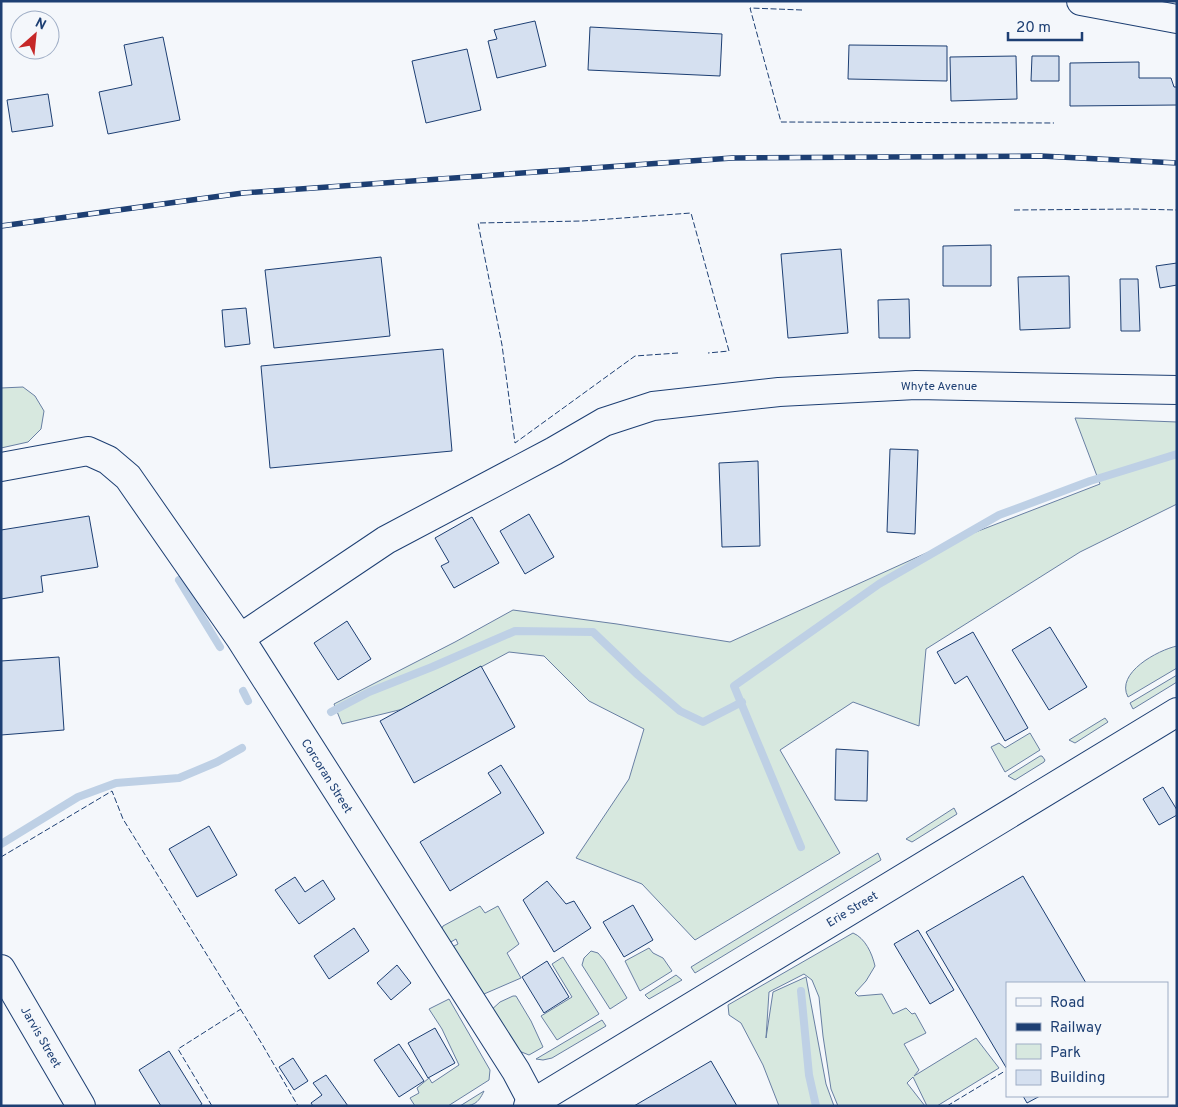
<svg xmlns="http://www.w3.org/2000/svg" width="1178" height="1107" viewBox="0 0 1178 1107" font-family="Overpass,sans-serif">
  <style>
    .green { fill: #d7e8df; stroke: #687fa3 }
    .lines { fill: none; stroke-linecap: round; stroke-linejoin: round }
    .stream { stroke: #bed0e5; stroke-width: 8 }
    .building { fill: #d5e0f0; stroke: #1d3f73 }
    .minor-casing { stroke: #1d3f73; stroke-width: 30 }
    .major-casing { stroke: #1d3f73; stroke-width: 30 }
    .minor { stroke: #f4f7fb; stroke-width: 28 }
    .major { stroke: #f4f7fb; stroke-width: 28 }
    .rail-casing { stroke: #1d3f73; stroke-width: 5.5 }
    .rail { stroke: #f4f7fb; stroke-width: 4; stroke-dasharray: 11; stroke-linecap: butt }
    .fence { stroke: #1d3f73; stroke-width: 1; stroke-dasharray: 6 2.5; stroke-linecap: butt }
    .labels { text-anchor: middle; stroke-width: 4; stroke-linejoin: round; paint-order: stroke }
    .street-label { font-size: 12px; fill: #1d3f73; stroke: #f4f7fb }
  </style>
  <rect width="100%" height="100%" fill="#f4f7fb"/>
  <path class="green" d="M 23,387 L 35,396 L 44,411 L 41,429 L 28,442 L 1,448 L 1,388 Z
    M 1075,418 L 1177,422 L 1177,504 L 1080,552 L 926,649 L 919,726 L 853,702 L 780,750 L 840,853 L 695,940 L 642,884 L 576,858 L 629,779 L 644,729 L 589,701 L 544,656 L 509,652 L 403,709 L 342,724 L 334,704 L 455,642 L 513,610 L 617,624 L 730,642 L 955,540 L 1100,484 Z
    M 1177,646 L 1177,668 L 1128,697 C 1115,673 1158,650 1177,646 Z
    M 1177,675 L 1177,682 L 1133,709 L 1130,703 Z
    M 1105,718 L 1108,722 L 1075,743 L 1069,740 Z
    M 1030,733 L 1040,750 L 1005,772 L 991,747 L 999,743 L 1005,748 Z
    M 1040,756 L 1042,756 L 1045,760 L 1044,762 L 1015,780 L 1008,776 Z
    M 954,808 L 957,814 L 912,842 L 906,839 Z
    M 878,853 L 881,860 L 695,973 L 691,967 Z
    M 480,906 L 485,913 L 498,906 L 519,944 L 507,953 L 521,978 L 484,994 L 480,994 L 452,947 L 458,944 L 456,939 L 449,943 L 441,930 L 443,926 Z
    M 853,933 C 865,938 872,953 875,966 L 866,981 L 855,993 L 858,996 L 882,994 L 893,1014 L 906,1008 L 912,1014 L 915,1013 L 926,1033 L 904,1044 L 919,1070 L 914,1076 L 976,1038 L 999,1068 L 937,1106 L 927,1106 L 913,1077 L 907,1083 L 925,1106 L 838,1106 L 831,1089 L 823,1036 L 819,997 L 812,980 L 804,974 L 769,992 L 766,1038 L 773,992 L 806,977 L 826,1084 L 834,1106 L 779,1106 L 763,1065 L 741,1023 L 729,1015 L 728,1005 Z
    M 649,948 L 653,953 L 663,958 L 672,971 L 640,991 L 625,961 Z
    M 591,951 L 598,953 L 604,960 L 627,998 L 610,1009 L 582,965 L 584,958 Z
    M 563,957 L 599,1014 L 557,1040 L 541,1016 L 572,997 L 552,964 Z
    M 676,975 L 682,980 L 649,999 L 645,995 Z
    M 513,996 L 516,996 L 531,1021 L 543,1047 L 529,1055 L 519,1051 L 489,1012 L 500,1002 Z
    M 449,999 L 490,1070 L 489,1080 L 448,1106 L 415,1106 L 410,1098 L 419,1093 L 417,1088 L 429,1078 L 432,1083 L 459,1065 L 442,1029 L 429,1009 Z
    M 602,1020 L 606,1026 L 552,1058 L 543,1060 L 536,1059 Z
    M 484,1091 C 478,1104 473,1106 460,1106 Z"/>
  <g class="lines">
    <path class="stream" d="M 179,580 L 220,647
      M 243,691 L 248,701
      M 331,712 L 369,692 L 432,667 L 515,631 L 593,632 L 638,675 L 680,711 L 703,722 L 742,702
      M 1,844 L 78,797 L 116,783 L 179,778 L 217,762 L 242,748
      M 801,847 L 734,686 L 879,584 L 999,515 L 1090,481 L 1177,454
      M 801,991 L 809,1075 L 816,1106"/>
  </g>
  <path class="building" d="M 535,21 L 546,66 L 497,78 L 488,41 L 497,39 L 494,30 Z
    M 590,27 L 722,34 L 720,76 L 588,70 Z
    M 163,37 L 180,120 L 108,134 L 99,92 L 132,85 L 124,45 Z
    M 849,45 L 947,46 L 947,81 L 848,79 Z
    M 467,49 L 481,110 L 426,123 L 412,61 Z
    M 1016,56 L 1017,99 L 951,101 L 950,57 Z
    M 1032,56 L 1059,56 L 1059,81 L 1031,81 Z
    M 1139,62 L 1139,78 L 1171,78 L 1174,87 L 1177,87 L 1177,105 L 1070,106 L 1070,63 Z
    M 48,94 L 53,126 L 12,132 L 7,100 Z
    M 991,245 L 991,286 L 943,286 L 943,246 Z
    M 841,249 L 848,333 L 788,338 L 781,254 Z
    M 381,257 L 390,336 L 274,348 L 265,270 Z
    M 1177,263 L 1177,285 L 1160,288 L 1156,266 Z
    M 1069,276 L 1070,328 L 1020,330 L 1018,277 Z
    M 1120,279 L 1138,279 L 1140,331 L 1121,331 Z
    M 909,299 L 910,338 L 879,338 L 878,300 Z
    M 246,308 L 250,344 L 225,347 L 222,310 Z
    M 443,349 L 452,451 L 270,468 L 261,366 Z
    M 890,449 L 918,450 L 915,534 L 887,532 Z
    M 758,461 L 760,546 L 722,547 L 719,463 Z
    M 529,514 L 554,557 L 525,574 L 500,531 Z
    M 89,516 L 98,567 L 41,576 L 43,592 L 1,599 L 1,530 Z
    M 472,517 L 499,563 L 454,588 L 441,566 L 449,562 L 435,538 Z
    M 347,621 L 371,659 L 338,680 L 314,643 Z
    M 1050,627 L 1087,687 L 1049,710 L 1012,650 Z
    M 973,632 L 1028,728 L 1005,741 L 967,676 L 955,684 L 937,652 Z
    M 59,657 L 64,730 L 1,735 L 1,661 Z
    M 481,666 L 515,727 L 414,783 L 380,721 Z
    M 836,749 L 868,751 L 867,801 L 835,800 Z
    M 501,765 L 544,833 L 450,891 L 420,842 L 501,793 L 488,773 Z
    M 1163,787 L 1177,810 L 1177,815 L 1159,825 L 1143,799 Z
    M 209,826 L 237,875 L 197,897 L 169,849 Z
    M 1023,876 L 1086,983 L 1007,983 L 1007,1069 L 926,932 Z
    M 295,877 L 305,892 L 323,880 L 335,899 L 299,924 L 275,890 Z
    M 547,881 L 566,904 L 574,901 L 591,928 L 554,952 L 523,900 Z
    M 633,905 L 653,940 L 624,957 L 603,922 Z
    M 354,928 L 369,951 L 329,979 L 314,956 Z
    M 918,930 L 954,990 L 930,1004 L 894,944 Z
    M 547,961 L 569,997 L 544,1013 L 522,977 Z
    M 397,965 L 411,983 L 391,1000 L 377,983 Z
    M 435,1028 L 455,1063 L 428,1078 L 408,1043 Z
    M 399,1044 L 424,1081 L 399,1097 L 374,1060 Z
    M 169,1051 L 202,1104 L 199,1106 L 161,1106 L 139,1070 Z
    M 293,1058 L 308,1081 L 294,1090 L 279,1067 Z
    M 711,1061 L 737,1106 L 634,1106 Z
    M 326,1075 L 348,1106 L 313,1106 L 311,1103 L 322,1095 L 313,1083 Z
    M 1023,1096 L 1040,1096 L 1027,1103 Z"/>
  <g class="lines">
    <g class="minor-casing">
      <path id="minor" d="M 1081,1 L 1177,19
        M 1,467 L 88,451 L 108,460 L 128,477 L 240,638 L 516,1071 L 533,1103
        M 240,638 L 386,540 L 554,451 L 604,422 L 653,406 L 779,392 L 916,385 L 1177,390
        M 1,969 L 81,1106"/>
    </g>
    <g class="major-casing">
      <path id="major" d="M 528,1106 L 1177,712"/>
    </g>
    <use href="#minor" class="minor"/>
    <use href="#major" class="major"/>
    <g class="rail-casing">
      <path id="rail" d="M 1,226 L 243,193 L 732,158 L 1041,156 L 1177,163"/>
    </g>
    <use href="#rail" class="rail"/>
    <path class="fence" d="M 802,10 L 750,8 L 781,122 L 1054,123
      M 1014,210 L 1135,209 L 1177,210
      M 678,353 L 635,356 L 515,443 L 502,345 L 478,223 L 582,221 L 691,213 L 729,351 L 708,353
      M 1,857 L 112,791 L 123,819 L 262,1044 L 298,1106
      M 212,1106 L 178,1049 L 241,1009
      M 947,1106 L 1005,1071"/>
  </g>
  <g class="labels">
    <g class="street-label">
      <text x="939" y="390">Whyte Avenue</text>
      <text transform="translate(327 776) rotate(58)" y="4">Corcoran Street</text>
      <text transform="translate(852 909) rotate(-31)" y="4">Erie Street</text>
      <text transform="translate(41 1037) rotate(60)" y="4">Jarvis Street</text>
    </g>
  </g>
  <rect width="1178" height="1107" fill="none" stroke="#1d3f73" stroke-width="5"/>
  <rect x="1006" y="982" width="162" height="115" fill="#f4f7fb" stroke="#9eadc5"/>
  <rect x="1016" y="998" width="25" height="8" fill="#f4f7fb" stroke="#9eadc5"/>
  <text x="1050" y="1007" font-size="15" fill="#1d3f73">Road</text>
  <rect x="1016" y="1023" width="25" height="8" fill="#1d3f73" stroke="#9eadc5"/>
  <text x="1050" y="1032" font-size="15" fill="#1d3f73">Railway</text>
  <rect x="1016" y="1044" width="25" height="15" fill="#d7e8df" stroke="#9eadc5"/>
  <text x="1050" y="1057" font-size="15" fill="#1d3f73">Park</text>
  <rect x="1016" y="1070" width="25" height="15" fill="#d5e0f0" stroke="#9eadc5"/>
  <text x="1050" y="1082" font-size="15" fill="#1d3f73">Building</text>
  <g transform="translate(35 35) rotate(27)"><circle r="24" fill="#f4f7fb" stroke="#9eadc5"/>
  <path d="M0-4L9 19L0 12L-9 19Z" fill="#c62828"/>
  <text y="-8" font-size="14" font-weight="bold" text-anchor="middle" fill="#1d3f73">N</text>
  </g>
  <path d="M1008 32v8h74v-8" fill="none" stroke="#1d3f73" stroke-width="2.5"/>
  <text x="1016" y="32" font-size="15" fill="#1d3f73" stroke="#f4f7fb" stroke-width="4" paint-order="stroke">20 m</text>
</svg>
